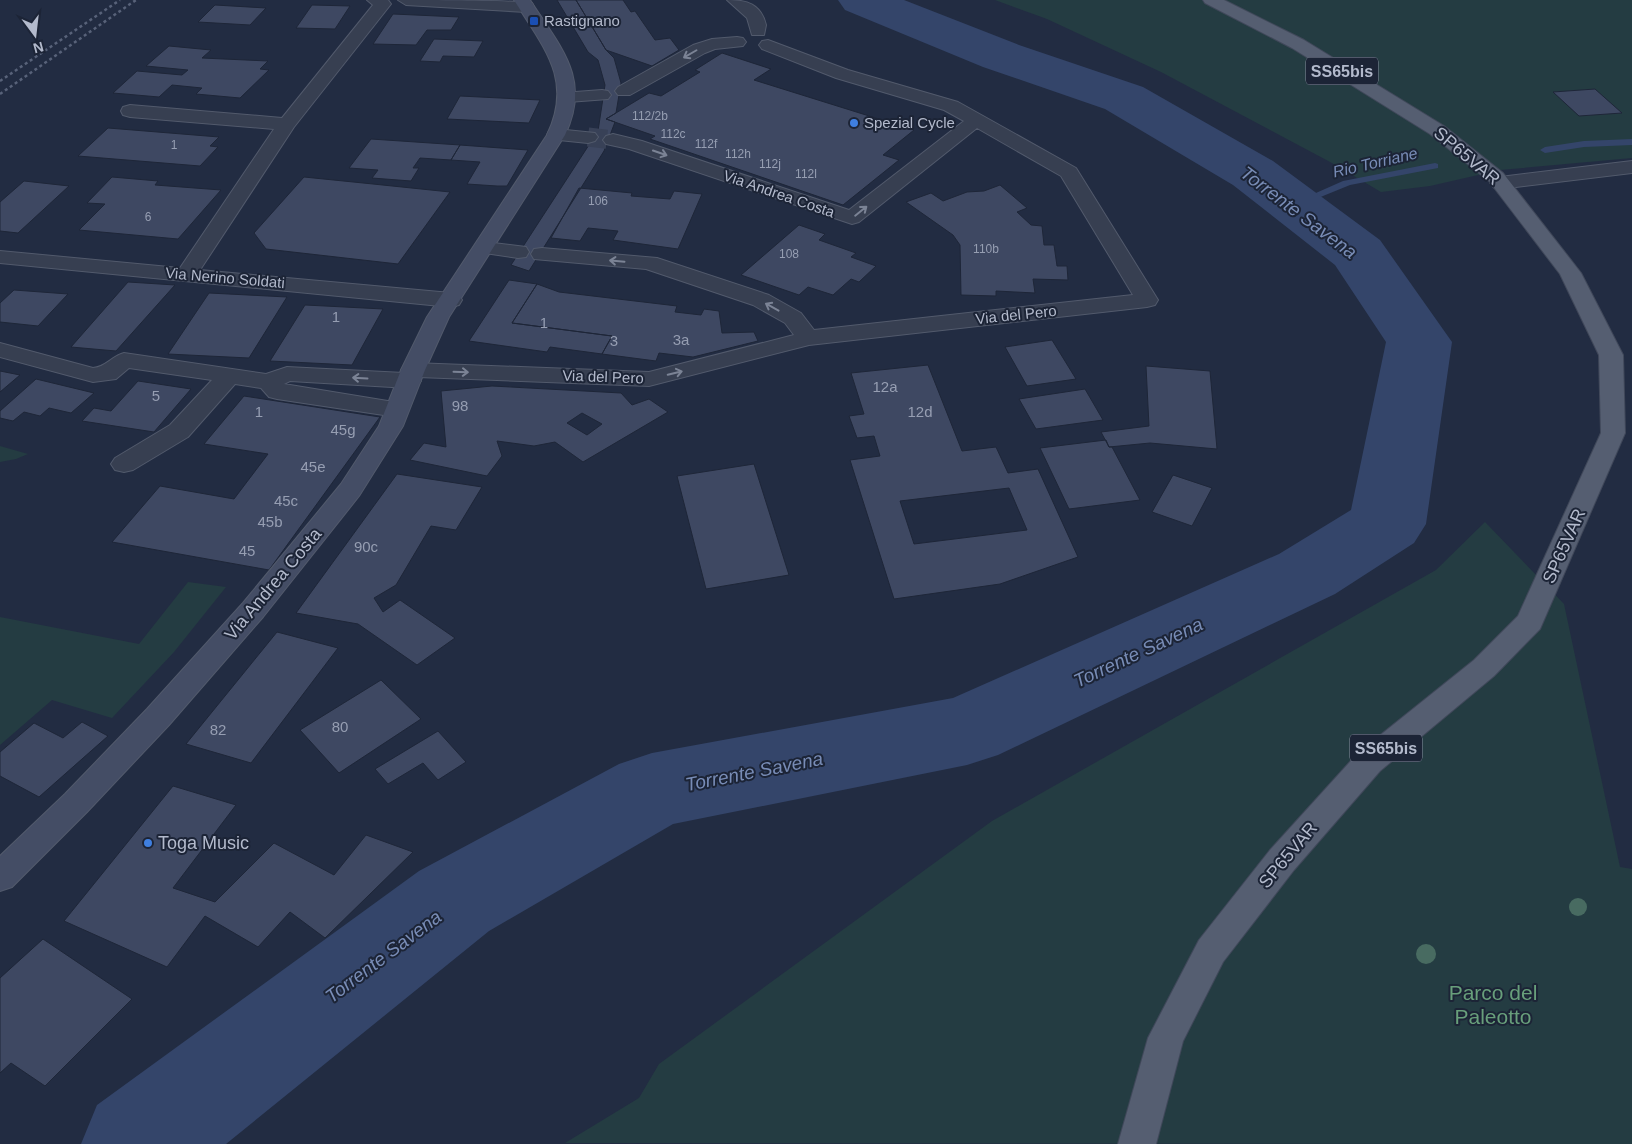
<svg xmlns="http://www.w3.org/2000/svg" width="1632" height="1144" viewBox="0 0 1632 1144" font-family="Helvetica,sans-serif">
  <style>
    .green { fill: #243c42 }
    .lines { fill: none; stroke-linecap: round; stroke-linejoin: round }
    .stream { fill: #34456a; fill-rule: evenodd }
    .river { fill: #34456a; fill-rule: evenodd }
    .building { fill: #3e4862; stroke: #1e2638; fill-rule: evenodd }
    .minor-tunnel { stroke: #384157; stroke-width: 19; stroke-dasharray: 19 9; stroke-linecap: butt }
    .minor-casing { stroke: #525a6c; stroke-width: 2 }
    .secondary-casing { stroke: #525a6c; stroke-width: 2 }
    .primary-casing { stroke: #40485a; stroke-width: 2 }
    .minor { fill: #373f51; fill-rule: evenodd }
    .secondary { fill: #444d65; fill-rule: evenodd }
    .primary { fill: #555e71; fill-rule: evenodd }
    .rail { stroke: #586279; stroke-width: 2.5; stroke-dasharray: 3 3; stroke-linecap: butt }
    .tree { fill: #486b61 }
    .oneway { stroke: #7b8395 }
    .transit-dot { fill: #1a4fb4; stroke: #1c2436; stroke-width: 2 }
    .shop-dot { fill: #3f7fe0; stroke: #1c2436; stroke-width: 2 }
    .labels { text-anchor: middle; stroke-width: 4; stroke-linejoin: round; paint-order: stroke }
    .far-number-label { font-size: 12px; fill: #969eb2 }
    .far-poi-label { font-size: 15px; fill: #b3bacc; stroke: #1c2436; text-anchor: start }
    .far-street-label { font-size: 15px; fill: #b3bacc; stroke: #1c2436 }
    .number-label { font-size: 15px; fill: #969eb2 }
    .shield { fill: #1c2436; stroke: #868d9f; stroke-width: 1 }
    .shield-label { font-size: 16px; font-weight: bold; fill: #b3bacc }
    .far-water-label { font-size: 16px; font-style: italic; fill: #788cb6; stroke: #1c2436 }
    .street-label { font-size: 18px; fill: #b3bacc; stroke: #1c2436 }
    .poi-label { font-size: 18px; fill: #b3bacc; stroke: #1c2436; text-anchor: start }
    .water-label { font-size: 19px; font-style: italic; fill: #788cb6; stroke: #1c2436 }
    .near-park-label { font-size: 21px; fill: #689f7b; stroke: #1c2436 }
  </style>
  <rect width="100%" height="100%" fill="#222c42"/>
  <path class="green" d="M 995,0 L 1632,0 L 1632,158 L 1500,170 L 1430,186 L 1381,192 L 1332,163 L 1161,72 L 1047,19 Z
    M 0,446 L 28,454 L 16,459 L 0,462 Z
    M 1485,522 L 1564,604 L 1620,867 L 1632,869 L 1632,1144 L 565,1143 L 639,1098 L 659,1064 L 992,821 L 1436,570 Z
    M 188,582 L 226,587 L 174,652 L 112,718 L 52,700 L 0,745 L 0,617 L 139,644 Z"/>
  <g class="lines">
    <path class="stream" d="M 1632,139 L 1632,145 L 1584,147 L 1545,153 L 1540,150 L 1545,147 L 1584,141 Z
      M 1435,163 L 1438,164 L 1438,168 L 1350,185 L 1296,207 L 1291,204 L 1343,181 Z"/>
    <path class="river" d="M 838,0 L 904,0 L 1019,45 L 1143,87 L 1273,161 L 1380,240 L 1452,342 L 1426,524 L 1414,543 L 1335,594 L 998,755 L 967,765 L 673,824 L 489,931 L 226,1144 L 81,1144 L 97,1105 L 419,871 L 619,764 L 652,753 L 953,698 L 1279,554 L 1351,510 L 1386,342 L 1335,265 L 1233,185 L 1105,109 L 983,67 L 845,10 Z"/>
  </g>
  <path class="building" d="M 557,0 L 576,0 L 606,50 L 614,58 L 621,83 L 616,113 L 606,119 L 615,122 L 604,151 L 529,271 L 511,265 L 598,131 L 605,85 L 598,60 L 588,52 Z
    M 576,0 L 623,0 L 631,12 L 635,11 L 655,40 L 670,38 L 679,50 L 652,66 L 606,50 Z
    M 215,5 L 266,8 L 250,25 L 198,22 Z
    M 312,5 L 350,6 L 335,29 L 296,28 Z
    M 393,14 L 459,17 L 451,30 L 427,30 L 416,45 L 373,44 Z
    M 434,39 L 483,41 L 474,57 L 443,56 L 440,62 L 420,61 Z
    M 169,46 L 211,50 L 202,58 L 268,61 L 260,69 L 269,70 L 240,98 L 196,94 L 202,88 L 172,85 L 159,97 L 113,93 L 137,71 L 182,75 L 188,70 L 146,66 Z
    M 722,53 L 771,69 L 754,80 L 914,130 L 883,155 L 899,160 L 843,205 L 650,139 L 655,136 L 606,119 L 649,93 L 661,96 L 700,72 L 695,70 Z
    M 1595,89 L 1622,113 L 1579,116 L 1553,92 Z
    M 460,96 L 540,100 L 529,123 L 447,119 Z
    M 108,128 L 219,137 L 210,146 L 218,147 L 200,166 L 78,156 Z
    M 371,139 L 460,145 L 451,160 L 420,158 L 413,168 L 419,168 L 411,181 L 372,178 L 378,170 L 349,168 Z
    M 460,145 L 528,150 L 507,186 L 497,186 L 467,184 L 480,162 L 451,160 Z
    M 112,177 L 158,181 L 155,185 L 221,190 L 178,239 L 79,230 L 105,204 L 87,203 Z
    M 304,177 L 373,184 L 450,192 L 398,264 L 266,249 L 254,233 Z
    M 24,181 L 69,186 L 18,233 L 0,231 L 0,202 Z
    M 1000,185 L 1027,208 L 1017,212 L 1031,225 L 1042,226 L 1044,245 L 1054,245 L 1057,266 L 1067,266 L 1068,280 L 1033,279 L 1035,293 L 996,291 L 996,296 L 961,295 L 960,245 L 953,235 L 906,202 L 931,193 L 943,201 L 967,192 L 984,191 Z
    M 579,188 L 632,193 L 631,196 L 670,199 L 674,191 L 702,194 L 678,249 L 613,240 L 618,231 L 588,228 L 580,241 L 551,238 Z
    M 799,225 L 825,234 L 819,240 L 856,253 L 851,257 L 876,266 L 859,282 L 851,279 L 833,295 L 808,287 L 799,295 L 741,275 Z
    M 509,280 L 537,284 L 512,323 L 612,336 L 602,354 L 550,347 L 547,352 L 469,341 Z
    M 128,282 L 175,285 L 116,351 L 71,347 Z
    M 537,284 L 559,292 L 677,306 L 675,312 L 701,315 L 704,309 L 719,311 L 722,333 L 754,332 L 758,341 L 693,357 L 659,353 L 656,361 L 602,354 L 612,336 L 512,323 Z
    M 14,290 L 68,294 L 38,326 L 0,322 L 0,303 Z
    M 209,293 L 287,297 L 249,358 L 168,354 Z
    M 305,305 L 325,306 L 383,309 L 352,365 L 270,361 Z
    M 1052,340 L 1076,379 L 1027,386 L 1005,347 Z
    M 928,365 L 962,451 L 996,447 L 1008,473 L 1038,469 L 1078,557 L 1000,584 L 894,599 L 850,460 L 880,456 L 874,436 L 857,438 L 849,416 L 864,414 L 851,373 ZM 1009,488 L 1027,530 L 914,544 L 900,501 Z
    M 1146,366 L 1210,371 L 1217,449 L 1150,443 L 1109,447 L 1101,432 L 1149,426 Z
    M 0,371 L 20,375 L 0,392 Z
    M 36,379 L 94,393 L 71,413 L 49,408 L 40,416 L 24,412 L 13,421 L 0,418 L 0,411 Z
    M 138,381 L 191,389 L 154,432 L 82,421 L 94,408 L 111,411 Z
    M 492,386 L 621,393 L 632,405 L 649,399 L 668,412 L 583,462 L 555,442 L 534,446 L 497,441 L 502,456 L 487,476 L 410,460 L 424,443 L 446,447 L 441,391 ZM 582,413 L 602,424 L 587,435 L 567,423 Z
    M 1085,389 L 1103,420 L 1036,429 L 1019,399 Z
    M 244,396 L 380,417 L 269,570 L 112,542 L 160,486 L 234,499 L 268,454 L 204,444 Z
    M 1106,440 L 1109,447 L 1112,447 L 1140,500 L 1069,509 L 1040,448 Z
    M 754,464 L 789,575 L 706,589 L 677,476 Z
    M 397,474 L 482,487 L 456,530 L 431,526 L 396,585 L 374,598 L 383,612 L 400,600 L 455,638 L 417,665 L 358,624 L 296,613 Z
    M 1173,475 L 1212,488 L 1192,526 L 1152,512 Z
    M 277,632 L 338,648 L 251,763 L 186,744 Z
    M 381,680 L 421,719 L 339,773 L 300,730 Z
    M 82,722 L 108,736 L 39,797 L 0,776 L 0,752 L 34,723 L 63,738 Z
    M 438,731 L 466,762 L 438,780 L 423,763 L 388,784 L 375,769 Z
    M 173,786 L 236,805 L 173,888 L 215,902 L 274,843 L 334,875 L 366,835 L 413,852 L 325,938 L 290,912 L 258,947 L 205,916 L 167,967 L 64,921 Z
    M 43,939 L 132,999 L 45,1086 L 11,1063 L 0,1073 L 0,978 Z"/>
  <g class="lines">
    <path class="minor-tunnel" d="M 588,137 L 613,140"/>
    <g class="minor-casing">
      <path id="minor" d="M 367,0 L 388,0 L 391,4 L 294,127 L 200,270 L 451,293 L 459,295 L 462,300 L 459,305 L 451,307 L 0,263 L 0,251 L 180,268 L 274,129 L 130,117 L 123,115 L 121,111 L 123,107 L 130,105 L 282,118 L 373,5 Z
        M 398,0 C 436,0 496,0 532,3 L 534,7 L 532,11 L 526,12 L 406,5 Z
        M 727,0 C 747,0 761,4 766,25 L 764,35 L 752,35 L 747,18 Z
        M 737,37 L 743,38 L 746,42 L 743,46 L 715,49 L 705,53 L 630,95 L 618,95 L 615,91 L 618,87 L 693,45 L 712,39 Z
        M 768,40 L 848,70 L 958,102 L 1076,168 L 1158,300 L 1155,305 L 1147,307 L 809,345 L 649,386 L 418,377 L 421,381 L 417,386 L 409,388 L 290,381 L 284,384 L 406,404 L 409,409 L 406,414 L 397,417 L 277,399 L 269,397 L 261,388 L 235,384 L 188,437 L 133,470 L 124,472 L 115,470 L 111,464 L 115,458 L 170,425 L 212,380 L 129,368 L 116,379 L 93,382 L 0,357 L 0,343 L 93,368 C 106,367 112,356 124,353 L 266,374 L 287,367 L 404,373 L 401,370 L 405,365 L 413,363 L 649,372 L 794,335 L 785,323 L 753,305 L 646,269 L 534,259 L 531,254 L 534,249 L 542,248 L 657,258 L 769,295 L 801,313 L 814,330 L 1133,295 L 1061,176 L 977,128 L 859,222 L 852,224 L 629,149 L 606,144 L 603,140 L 606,136 L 613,134 L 642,141 L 849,210 L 964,121 L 944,110 L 836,78 L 762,49 L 759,45 L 762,41 Z
        M 602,90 L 608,91 L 611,95 L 608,99 L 568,102 L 562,101 L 559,97 L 562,93 Z
        M 556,129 L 595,133 L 598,137 L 595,141 L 588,143 L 549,139 L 547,135 L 549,131 Z
        M 1632,161 L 1632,173 L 1500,189 L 1493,187 L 1490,183 L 1493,179 L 1500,177 Z
        M 485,242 L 526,247 L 529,252 L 526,257 L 518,258 L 478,252 L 474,248 L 478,244 Z"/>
    </g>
    <g class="secondary-casing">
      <path id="secondary" d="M 514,0 L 530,0 C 560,47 592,78 565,135 L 449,317 L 425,370 L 403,426 L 359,496 L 263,617 L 169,725 L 87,812 L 12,887 L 0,891 L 0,856 L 65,794 L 147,709 L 243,603 L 341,484 L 379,426 L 401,370 L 427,317 L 547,135 C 574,79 543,47 514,0 Z"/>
    </g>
    <g class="primary-casing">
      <path id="primary" d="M 1203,0 L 1224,0 L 1304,40 L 1444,126 L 1503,173 L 1581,273 L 1623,355 L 1625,433 L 1540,629 L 1494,676 L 1380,771 L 1294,870 L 1223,962 L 1183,1041 L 1156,1144 L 1118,1144 L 1148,1038 L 1199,940 L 1270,850 L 1358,753 L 1474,660 L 1518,616 L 1601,433 L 1599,355 L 1560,274 L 1489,181 L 1430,134 L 1292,48 L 1205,3 Z"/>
    </g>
    <use href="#minor" class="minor"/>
    <use href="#secondary" class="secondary"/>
    <use href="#primary" class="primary"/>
    <path class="rail" d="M 0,81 L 120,0
      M 0,94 L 136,0"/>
  </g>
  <g class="tree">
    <circle cx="1578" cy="907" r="9"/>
    <circle cx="1426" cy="954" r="10"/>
  </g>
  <defs><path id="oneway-shaft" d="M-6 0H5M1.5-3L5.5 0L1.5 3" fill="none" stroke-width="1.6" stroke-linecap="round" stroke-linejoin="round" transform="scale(1.25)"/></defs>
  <g class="oneway">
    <use href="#oneway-shaft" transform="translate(690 54) rotate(150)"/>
    <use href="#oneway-shaft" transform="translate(660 153) rotate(19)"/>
    <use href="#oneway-shaft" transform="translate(861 211) rotate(-39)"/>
    <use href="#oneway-shaft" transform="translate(617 261) rotate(-175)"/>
    <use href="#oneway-shaft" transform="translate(772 307) rotate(-151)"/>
    <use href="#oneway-shaft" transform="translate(461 372) rotate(2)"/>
    <use href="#oneway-shaft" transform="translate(675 373) rotate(-14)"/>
    <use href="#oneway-shaft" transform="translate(360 378) rotate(-177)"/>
  </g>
  <rect class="transit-dot" x="529" y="16" width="10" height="10" rx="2.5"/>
  <g class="shop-dot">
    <circle cx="854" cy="123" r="5"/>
    <circle cx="148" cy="843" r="5"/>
  </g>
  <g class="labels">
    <g class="far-number-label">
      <text x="650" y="120">112/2b</text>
      <text x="673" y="138">112c</text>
      <text x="706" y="148">112f</text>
      <text x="174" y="149">1</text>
      <text x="738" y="158">112h</text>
      <text x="770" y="168">112j</text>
      <text x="806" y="178">112l</text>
      <text x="598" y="205">106</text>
      <text x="148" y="221">6</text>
      <text x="986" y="253">110b</text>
      <text x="789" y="258">108</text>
    </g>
    <g class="far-poi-label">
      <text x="544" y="26">Rastignano</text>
      <text x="864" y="128">Spezial Cycle</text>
    </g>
    <g class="far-street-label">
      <text transform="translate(779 194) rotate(19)" y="5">Via Andrea Costa</text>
      <text transform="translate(225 278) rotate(5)" y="5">Via Nerino Soldati</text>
      <text transform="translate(1016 315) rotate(-6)" y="5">Via del Pero</text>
      <text transform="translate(603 377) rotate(2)" y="5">Via del Pero</text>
    </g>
    <g class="number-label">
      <text x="336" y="322">1</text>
      <text x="544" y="328">1</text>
      <text x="681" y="345">3a</text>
      <text x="614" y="346">3</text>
      <text x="885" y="392">12a</text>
      <text x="156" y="401">5</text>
      <text x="460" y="411">98</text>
      <text x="259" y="417">1</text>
      <text x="920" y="417">12d</text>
      <text x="343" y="435">45g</text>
      <text x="313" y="472">45e</text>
      <text x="286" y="506">45c</text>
      <text x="270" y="527">45b</text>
      <text x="366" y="552">90c</text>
      <text x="247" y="556">45</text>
      <text x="340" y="732">80</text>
      <text x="218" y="735">82</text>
    </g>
    <g class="shield">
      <rect x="1306" y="57.5" width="72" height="27" rx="4"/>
      <rect x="1350" y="734.5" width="72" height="27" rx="4"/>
    </g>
    <g class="shield-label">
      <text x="1342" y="77">SS65bis</text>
      <text x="1386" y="754">SS65bis</text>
    </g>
    <g class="far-water-label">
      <text transform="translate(1375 162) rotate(-13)" y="6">Rio Torriane</text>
    </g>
    <g class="street-label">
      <text transform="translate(1467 156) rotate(40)" y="6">SP65VAR</text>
      <text transform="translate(1564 546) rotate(-66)" y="6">SP65VAR</text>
      <text transform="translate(273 584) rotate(-50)" y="6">Via Andrea Costa</text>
      <text transform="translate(1288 855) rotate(-50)" y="6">SP65VAR</text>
    </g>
    <g class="poi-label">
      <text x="158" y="849">Toga Music</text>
    </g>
    <g class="water-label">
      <text transform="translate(1299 212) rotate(37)" y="7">Torrente Savena</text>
      <text transform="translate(1138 652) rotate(-25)" y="7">Torrente Savena</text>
      <text transform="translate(754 771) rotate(-11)" y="7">Torrente Savena</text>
      <text transform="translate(383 956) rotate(-37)" y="7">Torrente Savena</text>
    </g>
    <g class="near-park-label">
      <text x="1493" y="1000">Parco del<tspan x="1493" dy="24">Paleotto</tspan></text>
    </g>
  </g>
  <g transform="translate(35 35) rotate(165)" stroke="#1c2436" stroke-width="4" paint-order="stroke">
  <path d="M0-4L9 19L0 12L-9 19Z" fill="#b3bacc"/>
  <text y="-8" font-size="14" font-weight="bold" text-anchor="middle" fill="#b3bacc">N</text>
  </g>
</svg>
